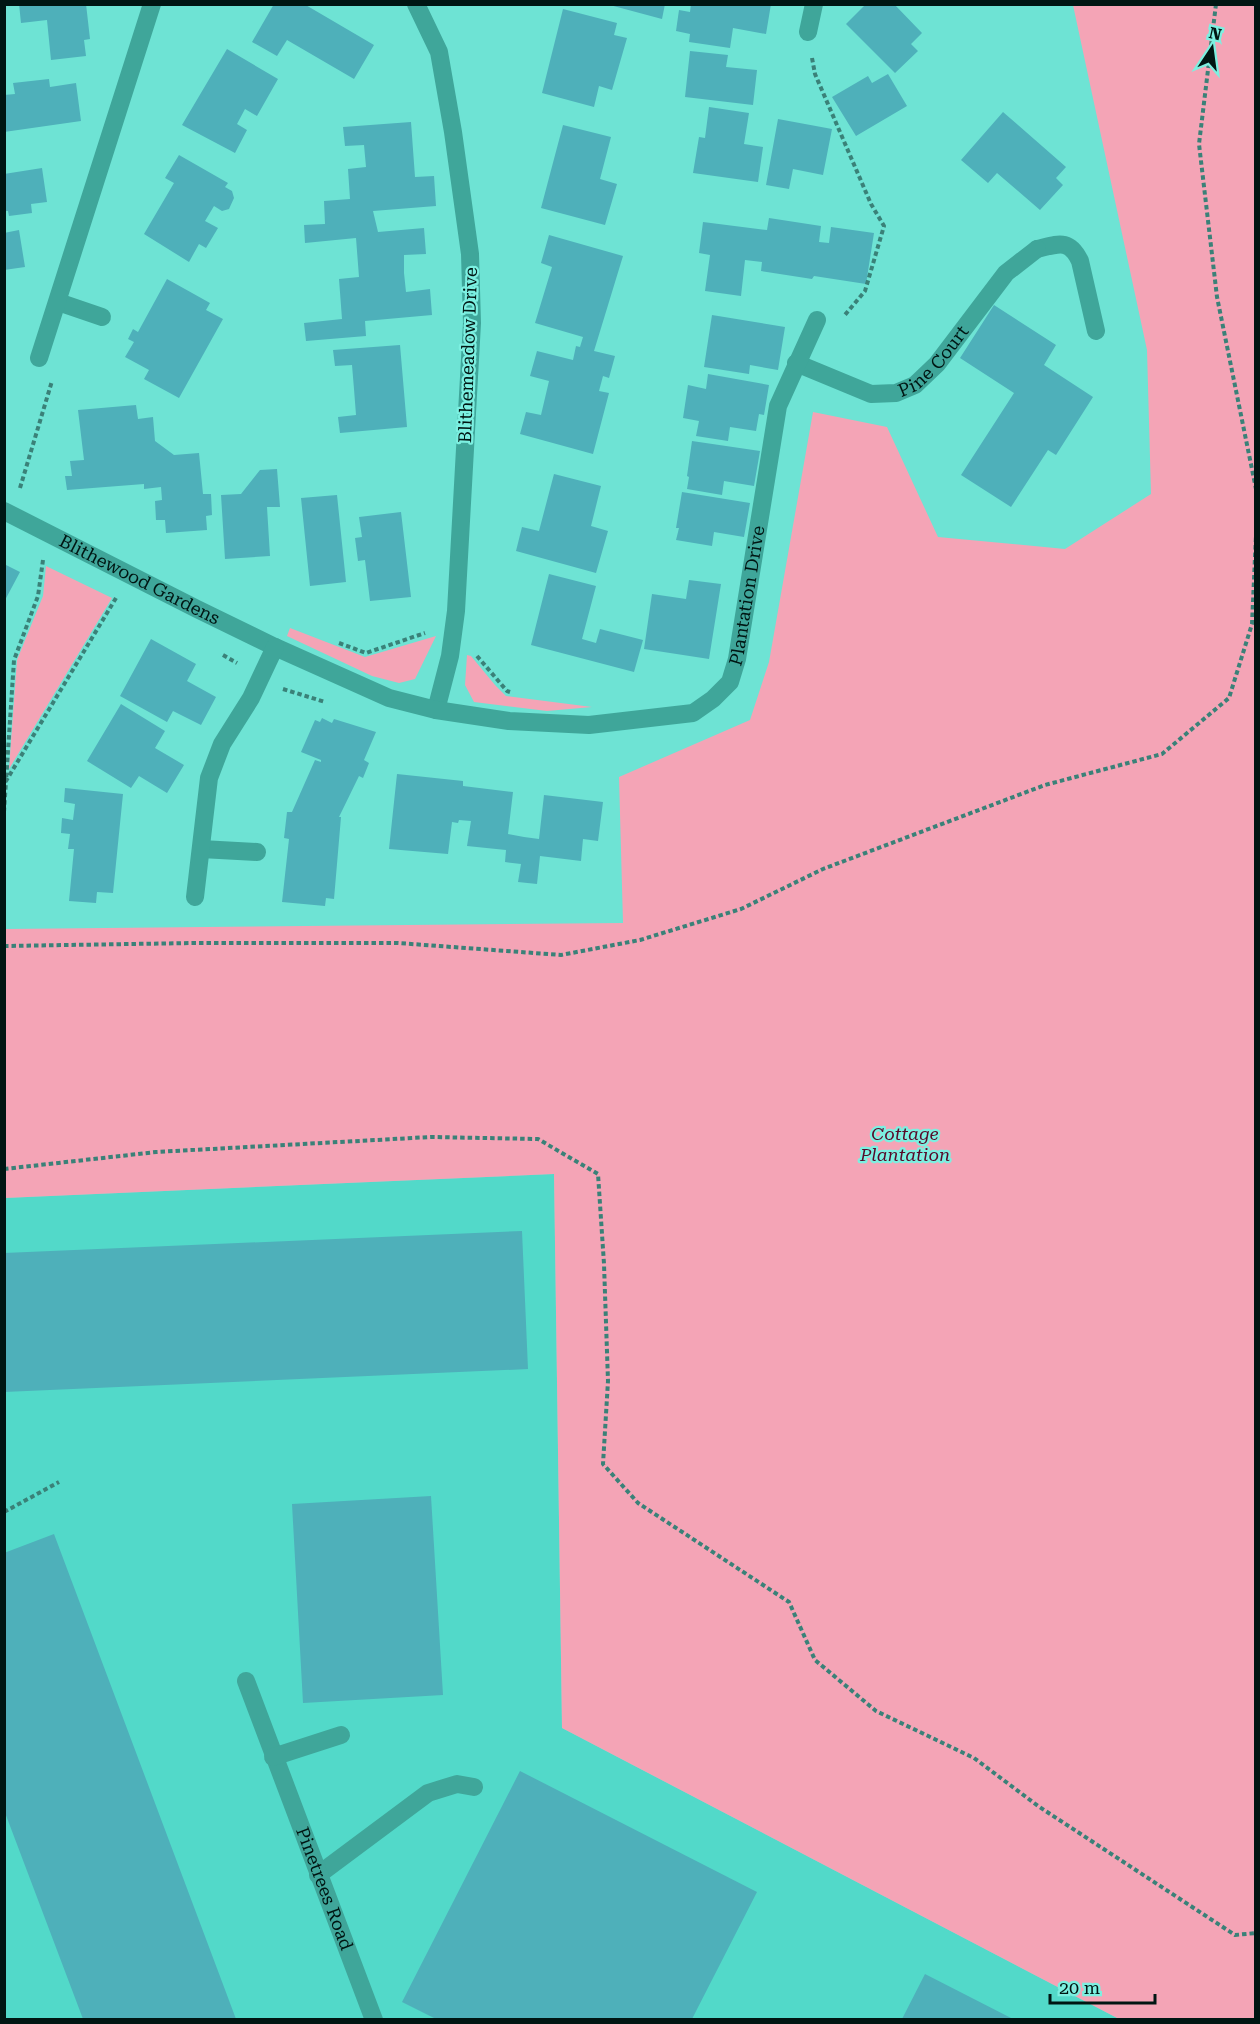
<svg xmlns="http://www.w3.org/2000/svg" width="1260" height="2024" viewBox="0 0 1260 2024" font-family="'Roboto Serif',serif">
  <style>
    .built { fill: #52d9c9 }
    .green { fill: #f4a4b6 }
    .building { fill: #4eb0ba }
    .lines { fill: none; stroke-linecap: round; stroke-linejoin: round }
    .path { stroke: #3a8178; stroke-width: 4; stroke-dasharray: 4.5 3; stroke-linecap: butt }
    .service { stroke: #3fa69a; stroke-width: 18 }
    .minor { stroke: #3fa69a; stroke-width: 18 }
    .labels { text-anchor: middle; stroke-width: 4.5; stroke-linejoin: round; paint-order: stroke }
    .street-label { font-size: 18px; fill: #001613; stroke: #7cf0e1 }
    .park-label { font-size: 18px; font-style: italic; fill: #570928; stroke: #7cf0e1 }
  </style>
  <rect width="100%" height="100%" fill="#6ee3d4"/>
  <path class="built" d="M 554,1174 L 562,1728 L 1119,2019 L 5,2019 L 4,1198 Z"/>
  <path class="green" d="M 1073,5 L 1255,5 L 1255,2019 L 1119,2019 L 562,1728 L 554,1174 L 5,1198 L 5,929 L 623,923 L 619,777 L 750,720 L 769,662 L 813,412 L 887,427 L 938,537 L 1065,549 L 1151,494 L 1147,350 Z
    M 46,566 L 112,598 L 9,769 L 17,660 L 43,596 Z
    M 290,628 L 365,657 L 436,636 L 415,679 L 399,683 L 372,676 L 287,636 Z
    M 467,655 L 471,656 L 495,685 L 506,696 L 592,707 L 547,711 L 474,702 L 465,685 Z"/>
  <path class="building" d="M 19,4 L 86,4 L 90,39 L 84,40 L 86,56 L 51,60 L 47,20 L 21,23 Z
    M 274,4 L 304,4 L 374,45 L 354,79 L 287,40 L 277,56 L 252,42 Z
    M 606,4 L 665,4 L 662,19 Z
    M 691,4 L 771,4 L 766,34 L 733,28 L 730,48 L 689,42 L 690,34 L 676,31 L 679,10 L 690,12 Z
    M 866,4 L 894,4 L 922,33 L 911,44 L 918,51 L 895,73 L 846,24 Z
    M 563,9 L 617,23 L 614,35 L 627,38 L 612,90 L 599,86 L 594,107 L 542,93 Z
    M 227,49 L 278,79 L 257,116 L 245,109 L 237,124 L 247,130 L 235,153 L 182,125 Z
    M 690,51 L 728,55 L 726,67 L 757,70 L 753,105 L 685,97 Z
    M 888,74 L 907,106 L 856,136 L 832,97 L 868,76 L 872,83 Z
    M 49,79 L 50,87 L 76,83 L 81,121 L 4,132 L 4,95 L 15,94 L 13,83 Z
    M 709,107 L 749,113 L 744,144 L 763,147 L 758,182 L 693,173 L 699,137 L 705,138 Z
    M 1003,112 L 1066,167 L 1056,178 L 1063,185 L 1040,210 L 997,173 L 988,183 L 961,160 Z
    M 778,119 L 832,129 L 823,175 L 793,169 L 789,189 L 766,185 Z
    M 411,122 L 415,177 L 434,176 L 436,206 L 373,211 L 378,232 L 424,228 L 426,254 L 404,255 L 404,273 L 406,292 L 430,289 L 432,315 L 365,321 L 366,336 L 306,341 L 304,323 L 342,319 L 339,279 L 359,277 L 356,238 L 305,243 L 304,225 L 325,224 L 324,201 L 350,199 L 348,169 L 366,167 L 364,145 L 345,146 L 343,127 Z
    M 563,125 L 611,137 L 600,179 L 617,184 L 605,225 L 541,208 Z
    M 179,155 L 228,183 L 225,187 L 232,191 L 234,198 L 229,209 L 222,211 L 214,206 L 205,221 L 218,228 L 206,248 L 199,244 L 189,262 L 144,234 L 174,183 L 165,178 Z
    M 42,168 L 47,202 L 31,204 L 32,213 L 9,216 L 8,211 L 4,211 L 4,174 Z
    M 769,218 L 821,226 L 819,242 L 829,243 L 831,227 L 874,233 L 866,284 L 814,276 L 812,279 L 761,271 L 762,262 L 745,260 L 741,296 L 705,291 L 710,255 L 699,253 L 703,222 L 767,230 Z
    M 19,230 L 25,267 L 4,270 L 4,233 Z
    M 549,235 L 623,256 L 594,351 L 615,356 L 609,378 L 603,376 L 599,391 L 609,393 L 593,454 L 520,434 L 526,412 L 541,415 L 549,381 L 530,376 L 537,351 L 573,360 L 576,346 L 580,347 L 583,337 L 535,323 L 552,267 L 541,263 Z
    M 167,279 L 210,303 L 206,310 L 223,319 L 179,398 L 144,379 L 149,370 L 125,357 L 134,342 L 128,339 L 133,329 L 138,332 Z
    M 994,305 L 1056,345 L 1044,365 L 1093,397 L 1056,455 L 1048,450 L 1011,507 L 961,475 L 1014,393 L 960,358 Z
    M 712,315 L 785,327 L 778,370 L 750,365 L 749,374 L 704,367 Z
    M 400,345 L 407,427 L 340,433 L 338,417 L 356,415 L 354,389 L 352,365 L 335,366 L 333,350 Z
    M 708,374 L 769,385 L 764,415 L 759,414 L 756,431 L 730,427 L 728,441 L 696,436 L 699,421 L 683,418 L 688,385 L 706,389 Z
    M 136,405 L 138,419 L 153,417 L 155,441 L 174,455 L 199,453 L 203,494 L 211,494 L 212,515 L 206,516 L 207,530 L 166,533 L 165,520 L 156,520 L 155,501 L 162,500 L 161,487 L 144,489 L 144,484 L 67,490 L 65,476 L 72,476 L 70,461 L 84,460 L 78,410 Z
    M 692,441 L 760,451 L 754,486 L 724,481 L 722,495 L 687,489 L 689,477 L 687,476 Z
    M 277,469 L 280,507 L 267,507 L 270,556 L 225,559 L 221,495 L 241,494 L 260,470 Z
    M 554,474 L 601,486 L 591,526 L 608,531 L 596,573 L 516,551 L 522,527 L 539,531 Z
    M 682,492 L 750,503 L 744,537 L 714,532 L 712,546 L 676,540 L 679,528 L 676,528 Z
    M 337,495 L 346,582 L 310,586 L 301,498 Z
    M 401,512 L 411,597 L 370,601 L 365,560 L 358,561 L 355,538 L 362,537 L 359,517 Z
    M 4,564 L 20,572 L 4,602 Z
    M 549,574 L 596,586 L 582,639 L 596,643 L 600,629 L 643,640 L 634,672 L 531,645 Z
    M 689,580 L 721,584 L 709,659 L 644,649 L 652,594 L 686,599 Z
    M 151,639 L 196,664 L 187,681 L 216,697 L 201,725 L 173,711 L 167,722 L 120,696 Z
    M 121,704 L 165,731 L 155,748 L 184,765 L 167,793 L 139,776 L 131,788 L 87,761 Z
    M 322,718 L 332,723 L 334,719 L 376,732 L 364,760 L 369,763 L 363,778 L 359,776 L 339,817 L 341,817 L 334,899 L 326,898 L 325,906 L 282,902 L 289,839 L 284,838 L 287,812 L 292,812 L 315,760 L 321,762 L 321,760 L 301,752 L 315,720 L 320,722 Z
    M 397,774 L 463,781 L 463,786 L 513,792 L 508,834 L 524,837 L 539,839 L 544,795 L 603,802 L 598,841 L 583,839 L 581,861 L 540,856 L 537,884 L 518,882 L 521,864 L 505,862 L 506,850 L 467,846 L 471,821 L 459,820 L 458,823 L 452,822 L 448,854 L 389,849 Z
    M 65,788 L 123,794 L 113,893 L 97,892 L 96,903 L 69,901 L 74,849 L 68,849 L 70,834 L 61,833 L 62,818 L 73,820 L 75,804 L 64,802 Z
    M 522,1231 L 528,1369 L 4,1392 L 4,1253 Z
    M 431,1496 L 443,1695 L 303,1703 L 292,1504 Z
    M 54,1534 L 236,2019 L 83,2019 L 4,1810 L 4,1553 Z
    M 520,1771 L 757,1892 L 692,2019 L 436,2019 L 402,2002 Z
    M 925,1974 L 1013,2019 L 902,2019 Z"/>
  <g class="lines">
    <path class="path" d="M 1216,4 L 1199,144 L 1217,297 L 1256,489
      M 812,58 L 815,74 L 871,204 L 884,226 L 865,291 L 844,316
      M 20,488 L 52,381
      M 43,560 L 38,596 L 14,660 L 6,781 L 116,598
      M 339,643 L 366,653 L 425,633
      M 223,655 L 237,663
      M 477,656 L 507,691 L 510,692
      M 283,689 L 325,702
      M 4,812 L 6,781
      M 4,946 L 194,943 L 398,943 L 561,955 L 640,940 L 741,909 L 823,869 L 1045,785 L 1162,754 L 1229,698 L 1252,624 L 1256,535
      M 4,1169 L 156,1152 L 431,1137 L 538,1139 L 598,1174 L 604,1264 L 608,1381 L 603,1464 L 638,1503 L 789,1602 L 815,1660 L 876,1711 L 974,1758 L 1038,1806 L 1235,1935 L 1256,1933
      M 4,1512 L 59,1482"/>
    <path class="service" d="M 1037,249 C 1058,244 1069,238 1080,261 L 1096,331
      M 318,1875 L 428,1793 L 457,1784 L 474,1787"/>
    <g class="minor">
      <path d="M 416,4 L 439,52 L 453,132 L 470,254 L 472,323 L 456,611 L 450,656 L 436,710"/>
      <path d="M 808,32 L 814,4"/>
      <path d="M 58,302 L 102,317"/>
      <path d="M 39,358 L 152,4"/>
      <path id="s1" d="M 796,363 L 871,394 L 896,393 L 915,385 L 937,364 L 1006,273 L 1037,249"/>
      <path id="s2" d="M 4,511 L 197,609 L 275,647 L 389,698 L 436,710 L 509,721 L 589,725 L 693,713 L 713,699 L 730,682 L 737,659 L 778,406 L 817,320"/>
      <path d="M 201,849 L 257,852"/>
      <path d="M 195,897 L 209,778 L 222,744 L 251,698 L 275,647"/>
      <path id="s3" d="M 246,1681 L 374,2020"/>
      <path d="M 273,1757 L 341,1735"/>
    </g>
  </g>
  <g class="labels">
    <g class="street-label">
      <text transform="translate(468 355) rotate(-88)" y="6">Blithemeadow Drive</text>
      <text dy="6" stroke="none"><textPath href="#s1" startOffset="156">Pine Court</textPath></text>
      <text dy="6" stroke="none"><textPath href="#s2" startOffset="152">Blithewood Gardens</textPath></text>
      <text dy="6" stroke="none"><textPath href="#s2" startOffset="872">Plantation Drive</textPath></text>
      <text dy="6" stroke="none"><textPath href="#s3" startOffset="222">Pinetrees Road</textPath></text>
    </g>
    <g class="park-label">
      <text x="905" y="1140">Cottage<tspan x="905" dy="21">Plantation</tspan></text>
    </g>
  </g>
  <rect width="1260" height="2024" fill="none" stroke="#001613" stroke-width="12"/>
  <g transform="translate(1212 48) rotate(13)" stroke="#7cf0e1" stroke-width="4.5" paint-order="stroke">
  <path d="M0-4.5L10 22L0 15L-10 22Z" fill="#001613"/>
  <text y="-9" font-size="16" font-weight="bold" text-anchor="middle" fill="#001613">N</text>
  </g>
  <path d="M1050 1994v9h105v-9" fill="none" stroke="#001613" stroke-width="3"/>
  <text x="1059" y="1994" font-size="18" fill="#001613" stroke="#7cf0e1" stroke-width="4.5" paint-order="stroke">20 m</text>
</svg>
